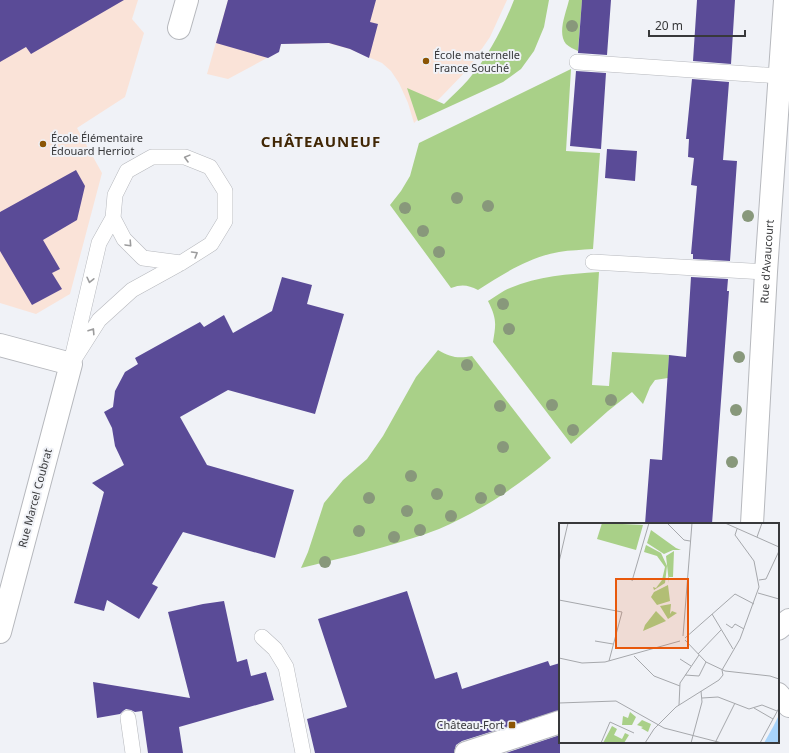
<svg xmlns="http://www.w3.org/2000/svg" width="789" height="753" viewBox="0 0 789 753" font-family="'Noto Sans',sans-serif">
  <style>
    .education { fill: #fae3d8 }
    .green { fill: #a9d088 }
    .building { fill: #5a4b97 }
    .lines { fill: none; stroke-linecap: round; stroke-linejoin: round }
    .lane-casing { stroke: #b6b8bd; stroke-width: 16 }
    .street-casing { stroke: #b6b8bd; stroke-width: 24 }
    .secondary-casing { stroke: #b6b8bd; stroke-width: 24 }
    .lane { stroke: #fff; stroke-width: 15 }
    .street { stroke: #fff; stroke-width: 22 }
    .secondary { stroke: #fff; stroke-width: 22 }
    .tree { fill: #88987b }
    .oneway { stroke: #9c9c9d }
    .poi-dot { fill: #8b5504; stroke: #f0f2f7; stroke-width: 1.5 }
    .labels { text-anchor: middle; stroke-width: 4; stroke-linejoin: round; paint-order: stroke }
    .poi-label { font-size: 11px; fill: #38393b; stroke: #f0f2f7; text-anchor: start }
    .street-label { font-size: 11px; fill: #38393b; stroke: #f0f2f7 }
    .district-label { font-size: 15px; font-weight: bold; letter-spacing: 1px; fill: #412705; stroke: #f0f2f7 }
    .inset-road { fill: none; stroke: #a6a8ac; stroke-width: 1 }
    .view { fill: #e8590c; fill-opacity: 0.15; stroke: #e8590c; stroke-width: 2 }
    .inset-edge { fill: none; stroke: #38393b; stroke-width: 2 }
  </style>
  <rect width="100%" height="100%" fill="#f0f2f7"/>
  <path class="education" d="M 0,0 L 138,0 L 132,19 L 144,33 L 125,97 L 77,128 L 102,173 L 70,294 L 36,314 L 0,303 Z
    M 228,0 L 507,0 L 490,37 L 468,69 L 441,97 L 414,123 L 408,103 L 399,83 L 391,71 L 382,63 L 350,49 L 312,39 L 310,44 L 281,44 L 278,52 L 228,79 L 207,74 Z"/>
  <path class="green" d="M 514,0 L 549,0 L 544,27 L 534,51 L 521,69 L 503,82 L 418,121 L 407,88 L 444,104 C 452,96 461,88 468,80 C 488,57 503,28 514,0 Z
    M 569,0 L 582,0 L 578,51 C 574,49 569,47 566,44 C 557,33 566,13 569,0 Z
    M 571,69 L 566,151 L 600,153 L 593,249 C 582,250 570,250 559,252 C 529,257 503,274 478,290 C 468,285 462,284 451,288 L 390,205 L 401,191 L 410,176 L 419,143 Z
    M 599,272 L 592,385 L 609,386 L 612,352 L 669,355 L 668,378 L 655,380 L 650,387 L 643,404 L 632,392 L 608,411 L 571,444 L 493,342 C 496,324 497,319 488,301 C 495,297 502,291 510,288 C 538,276 568,274 599,272 Z
    M 438,350 C 450,357 458,359 472,356 L 551,458 C 517,487 480,511 439,529 C 429,533 419,536 410,539 C 374,551 337,559 301,568 L 308,552 L 324,503 L 343,480 L 367,459 L 383,436 L 416,377 Z"/>
  <path class="building" d="M 0,0 L 124,0 L 31,54 L 26,47 L 0,62 Z
    M 228,0 L 376,0 L 370,22 L 378,24 L 369,58 L 350,49 L 329,43 L 281,44 L 279,52 L 268,58 L 216,43 Z
    M 582,0 L 611,0 L 607,55 L 578,53 Z
    M 697,0 L 735,0 L 731,64 L 693,61 Z
    M 576,71 L 606,73 L 601,149 L 570,146 Z
    M 692,79 L 729,82 L 723,160 L 737,161 L 730,261 L 693,259 L 693,254 L 691,254 L 697,186 L 691,185 L 694,158 L 688,157 L 689,139 L 686,139 Z
    M 607,149 L 637,151 L 635,181 L 605,178 Z
    M 76,170 L 85,186 L 77,220 L 43,240 L 60,269 L 52,273 L 62,289 L 32,305 L 0,251 L 0,212 Z
    M 282,277 L 312,285 L 307,304 L 344,314 L 315,414 L 228,390 L 180,417 L 207,465 L 294,490 L 275,558 L 183,532 L 152,584 L 158,587 L 139,619 L 107,600 L 104,611 L 74,603 L 104,492 L 92,483 L 124,465 L 115,446 L 112,428 L 104,412 L 113,407 L 115,391 L 125,372 L 138,364 L 135,358 L 200,322 L 204,327 L 224,315 L 233,333 L 272,311 Z
    M 691,277 L 728,279 L 727,291 L 729,291 L 712,524 L 645,524 L 650,459 L 662,460 L 669,355 L 686,357 Z
    M 407,591 L 435,679 L 457,672 L 462,689 L 548,661 L 550,666 L 560,663 L 560,710 L 462,741 L 456,745 L 454,753 L 315,753 L 307,719 L 347,707 L 318,619 Z
    M 224,601 L 237,662 L 247,659 L 251,676 L 266,672 L 274,700 L 179,727 L 183,753 L 148,753 L 142,711 L 135,712 L 131,710 L 126,709 L 123,711 L 120,714 L 97,718 L 93,682 L 190,698 L 168,612 L 203,604 Z
    M 560,735 L 560,753 L 506,753 Z"/>
  <g class="lines">
    <g class="lane-casing">
      <path id="lane" d="M 577,62 L 779,76
        M 593,262 L 766,272
        M 73,354 L 99,243 L 113,218
        M 71,364 L 99,320 L 132,290 L 181,263 L 211,244 L 225,221 L 225,191 L 210,167 L 185,157 L 152,157 L 127,171 L 115,195 L 113,218 L 124,239 L 143,258 L 181,263
        M 262,637 L 275,649 L 286,667 L 303,753
        M 128,718 L 133,753"/>
    </g>
    <g class="street-casing">
      <g id="street">
        <path d="M 179,28 L 187,0"/>
        <path d="M 0,345 L 71,364 L 0,632"/>
        <path id="s1" d="M 752,524 L 766,272 L 785,0"/>
        <path d="M 778,629 L 789,620"/>
      </g>
    </g>
    <g class="secondary-casing">
      <path id="secondary" d="M 778,694 L 789,706
        M 466,753 L 560,722"/>
    </g>
    <use href="#lane" class="lane"/>
    <use href="#street" class="street"/>
    <use href="#secondary" class="secondary"/>
  </g>
  <g class="tree">
    <circle cx="572" cy="26" r="6"/>
    <circle cx="457" cy="198" r="6"/>
    <circle cx="488" cy="206" r="6"/>
    <circle cx="405" cy="208" r="6"/>
    <circle cx="748" cy="216" r="6"/>
    <circle cx="423" cy="231" r="6"/>
    <circle cx="439" cy="252" r="6"/>
    <circle cx="503" cy="304" r="6"/>
    <circle cx="509" cy="329" r="6"/>
    <circle cx="739" cy="357" r="6"/>
    <circle cx="467" cy="365" r="6"/>
    <circle cx="611" cy="400" r="6"/>
    <circle cx="552" cy="405" r="6"/>
    <circle cx="500" cy="406" r="6"/>
    <circle cx="736" cy="410" r="6"/>
    <circle cx="573" cy="430" r="6"/>
    <circle cx="503" cy="447" r="6"/>
    <circle cx="732" cy="462" r="6"/>
    <circle cx="411" cy="476" r="6"/>
    <circle cx="500" cy="490" r="6"/>
    <circle cx="437" cy="494" r="6"/>
    <circle cx="369" cy="498" r="6"/>
    <circle cx="481" cy="498" r="6"/>
    <circle cx="407" cy="511" r="6"/>
    <circle cx="451" cy="516" r="6"/>
    <circle cx="420" cy="530" r="6"/>
    <circle cx="359" cy="531" r="6"/>
    <circle cx="394" cy="537" r="6"/>
    <circle cx="325" cy="562" r="6"/>
  </g>
  <defs><path id="oneway-chevron" d="M-2-3.5L2.5 0L-2 3.5" fill="none" stroke-width="1.6" stroke-linecap="round" stroke-linejoin="round"/></defs>
  <g class="oneway">
    <use href="#oneway-chevron" transform="translate(187 158) rotate(-165)"/>
    <use href="#oneway-chevron" transform="translate(129 244) rotate(47)"/>
    <use href="#oneway-chevron" transform="translate(195 254) rotate(-31)"/>
    <use href="#oneway-chevron" transform="translate(90 280) rotate(103)"/>
    <use href="#oneway-chevron" transform="translate(92 331) rotate(-57)"/>
  </g>
  <g class="poi-dot">
    <circle cx="426" cy="61" r="4"/>
    <circle cx="43" cy="144" r="4"/>
    <rect x="508" y="721" width="8" height="8" rx="2"/>
  </g>
  <g class="labels">
    <g class="poi-label">
      <text x="434" y="59">École maternelle<tspan x="434" dy="13">France Souché</tspan></text>
      <text x="51" y="142">École Élémentaire<tspan x="51" dy="13">Édouard Herriot</tspan></text>
      <text x="504" y="729" text-anchor="end">Château-Fort</text>
    </g>
    <g class="street-label">
      <text dy="4" stroke="none"><textPath href="#s1" startOffset="263">Rue d'Avaucourt</textPath></text>
      <text transform="translate(35 498) rotate(-75)" y="4">Rue Marcel Coubrat</text>
    </g>
    <g class="district-label">
      <text x="321" y="147">CHÂTEAUNEUF</text>
    </g>
  </g>
  <g transform="translate(559 523)">
    <rect width="220" height="220" fill="#f0f2f7"/>
    <path d="M 43,0 L 84,2 L 77,27 L 38,16 ZM 92,7 L 117,25 L 122,27 L 114,27 L 105,31 L 88,20 ZM 87,22 L 102,30 L 108,43 L 106,60 L 95,67 L 94,64 L 97,65 L 103,57 L 106,44 L 98,33 L 85,29 ZM 115,28 L 114,54 L 110,54 L 110,60 L 107,33 ZM 109,62 L 111,78 L 98,82 L 92,74 L 95,69 ZM 112,81 L 111,91 L 113,88 L 118,90 L 109,96 L 101,83 ZM 97,88 L 107,98 L 84,108 L 86,102 ZM 71,189 L 77,194 L 73,202 L 63,202 L 64,193 L 69,195 ZM 83,197 L 92,201 L 89,209 L 82,205 L 84,204 L 78,202 ZM 53,203 L 58,206 L 55,212 L 63,216 L 66,210 L 70,212 L 65,220 L 44,220 Z" fill="#a9d088"/>
    <path d="M 220,192 L 220,220 L 205,220 L 214,204 Z" fill="#a8d4fb"/>
    <path class="inset-road" d="M 108,0 L 125,17 L 131,18M 166,0 L 220,24M 198,14 L 203,0M 0,39 L 9,0M 200,57 L 207,56 L 220,28M 73,58 L 90,0M 199,70 L 220,76M 0,77 L 63,89 L 50,138M 153,91 L 174,126M 167,101 L 173,105 L 176,101 L 185,106M 124,113 L 133,0M 126,115 L 176,71 L 195,81M 126,117 L 147,139 L 166,148 L 211,153 L 220,156M 36,118 L 54,121M 139,131 L 162,107M 75,133 L 95,153 L 121,163M 0,135 L 23,140 L 46,139 L 121,118M 121,136 L 132,143M 163,147 L 181,116 L 200,64 L 195,38 L 176,12 L 178,6M 126,152 L 140,153 L 147,139M 143,175 L 159,174 L 190,186 L 203,182 L 218,188M 0,180 L 57,178 L 105,205 L 163,220M 120,182 L 121,160 L 140,132M 195,185 L 214,196M 42,220 L 51,199 L 75,210M 86,220 L 95,206 L 117,184 L 160,157 L 164,152 L 163,147M 132,220 L 143,179 L 142,168M 156,220 L 176,180M 201,220 L 220,185"/>
    <path class="view" d="M 57,56 L 129,56 L 129,125 L 57,125 Z"/>
    <rect width="220" height="220" class="inset-edge"/>
  </g>
  <path d="M649 30v6h96v-6" fill="none" stroke="#38393b" stroke-width="2"/>
  <text x="655" y="30" font-size="12" fill="#38393b" stroke="#f0f2f7" stroke-width="3" paint-order="stroke">20 m</text>
</svg>
